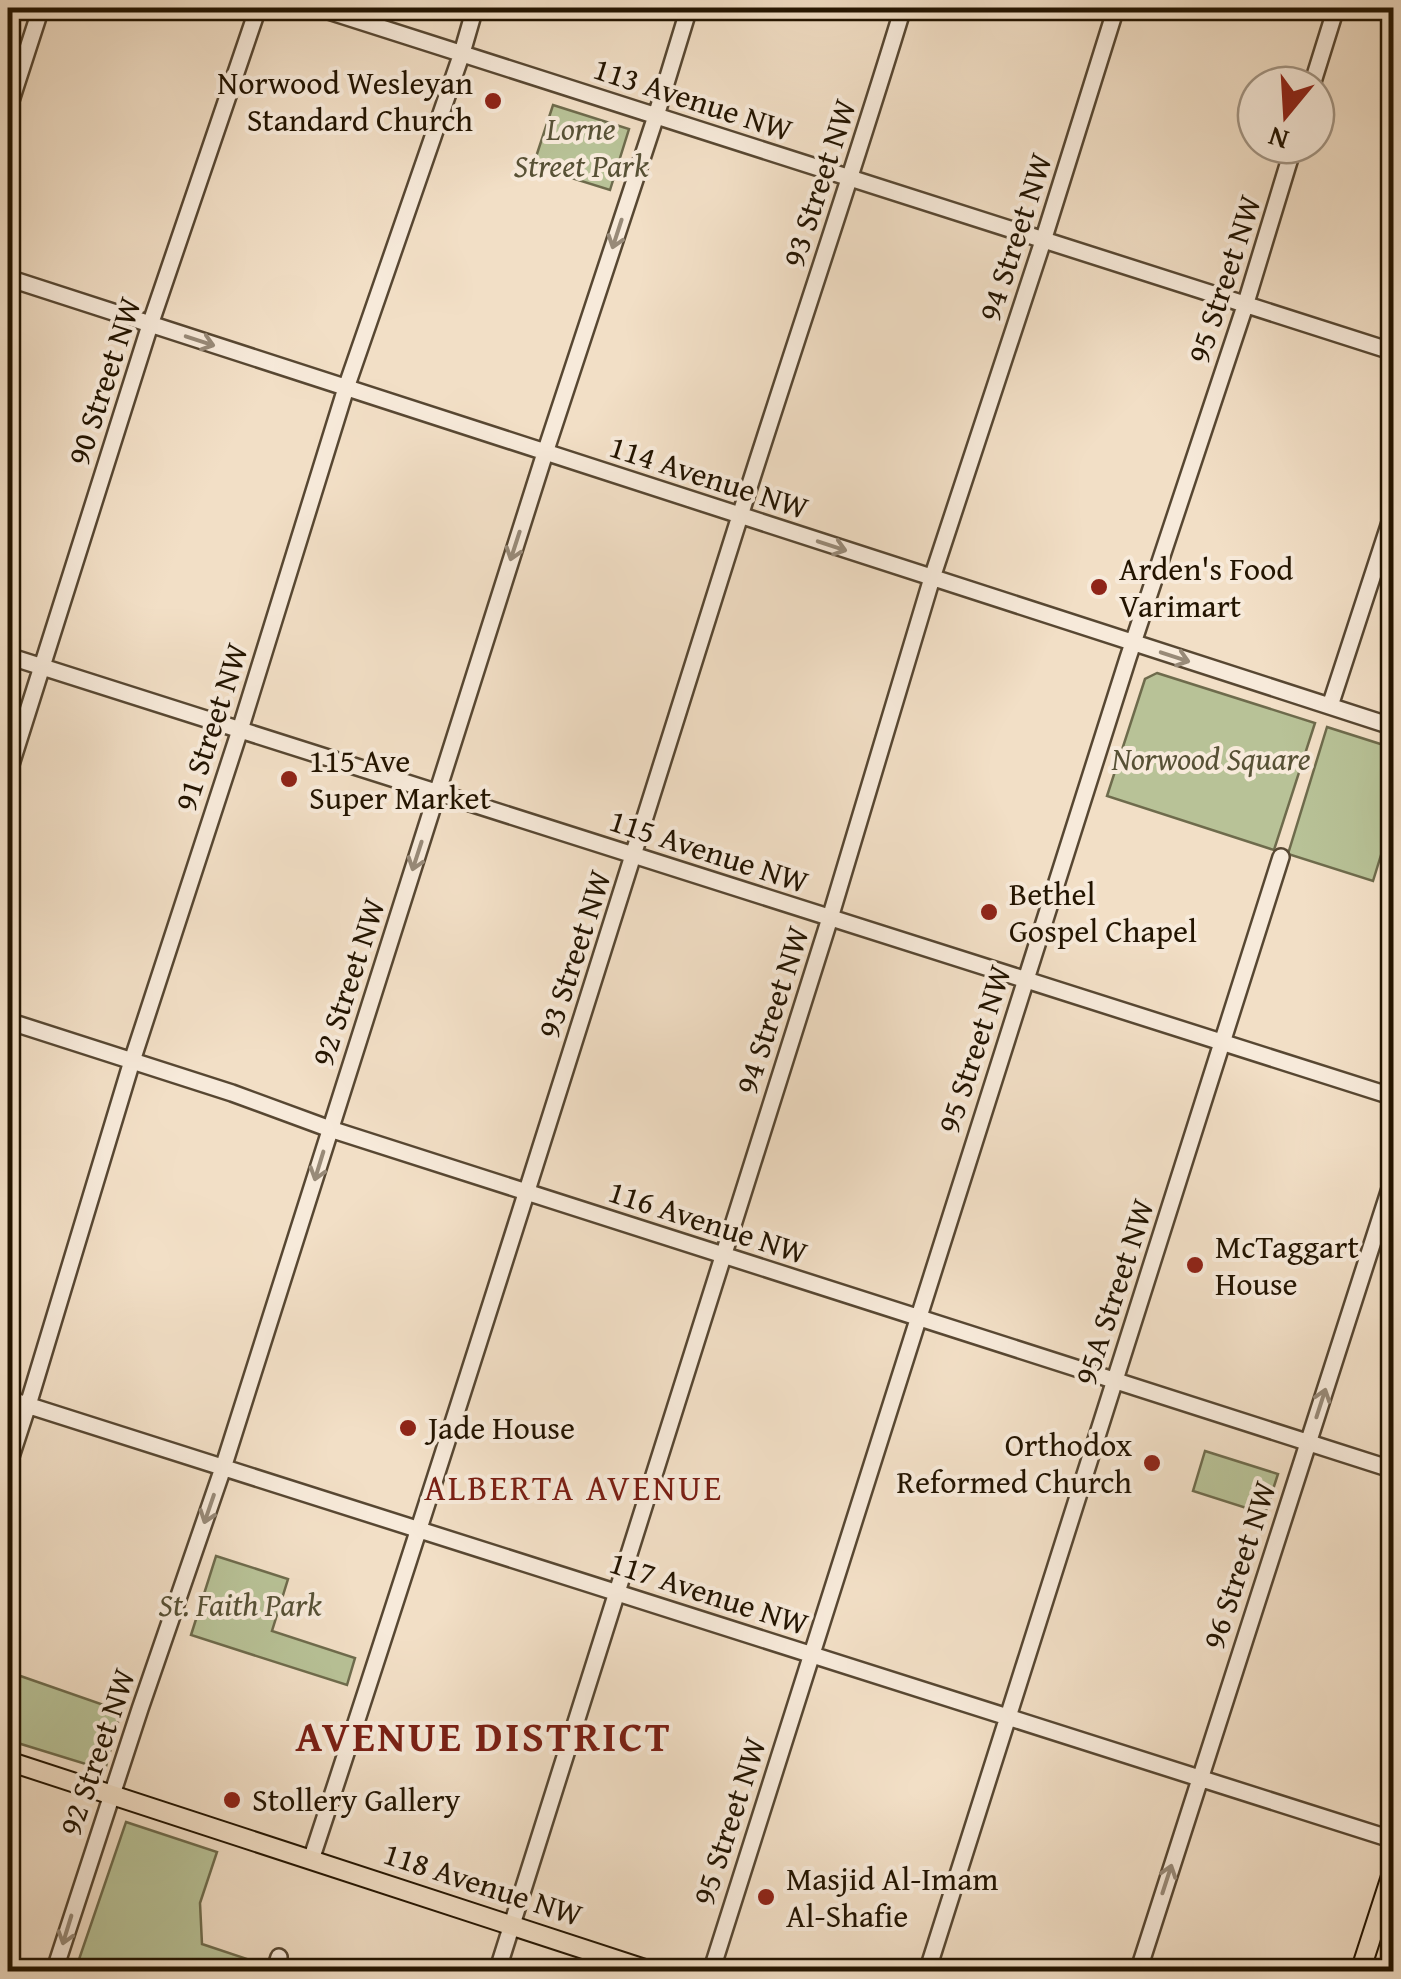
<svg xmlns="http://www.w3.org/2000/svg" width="1401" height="1979" viewBox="0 0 1401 1979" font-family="'Gentium Book Plus',serif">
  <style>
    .green { fill: #b8c297; stroke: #6e6b4c; stroke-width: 2.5 }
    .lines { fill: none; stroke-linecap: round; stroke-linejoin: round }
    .minor-casing { stroke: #574732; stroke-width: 20 }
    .major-casing { stroke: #231400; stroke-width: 22 }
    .minor { stroke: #f7eada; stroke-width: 15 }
    .major { stroke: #f2dfc6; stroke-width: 18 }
    .oneway { stroke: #988a78 }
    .poi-dot { fill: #8f2418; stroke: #f7eada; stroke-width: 4 }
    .labels { text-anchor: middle; stroke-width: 8; stroke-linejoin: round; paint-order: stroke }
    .poi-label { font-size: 32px; fill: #231400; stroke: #f7eada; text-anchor: start }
    .street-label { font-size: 32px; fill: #231400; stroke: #f7eada }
    .park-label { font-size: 32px; font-style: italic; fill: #575135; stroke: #f7eada }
    .neighbourhood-label { font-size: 35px; letter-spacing: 2.5px; fill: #7a1f14; stroke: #f7eada }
    .district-label { font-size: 42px; font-weight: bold; letter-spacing: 2.5px; fill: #7a1f14; stroke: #f7eada }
  </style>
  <rect width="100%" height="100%" fill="#f2dfc6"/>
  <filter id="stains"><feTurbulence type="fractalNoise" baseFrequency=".002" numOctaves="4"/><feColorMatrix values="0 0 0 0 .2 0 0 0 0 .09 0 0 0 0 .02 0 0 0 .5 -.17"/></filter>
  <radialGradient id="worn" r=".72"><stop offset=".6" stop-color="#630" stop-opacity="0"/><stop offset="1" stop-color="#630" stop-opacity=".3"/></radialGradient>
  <path class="green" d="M 553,105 L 629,129 L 610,190 L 533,166 Z
    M 1157,673 L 1315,723 L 1274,850 L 1107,796 L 1145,679 Z
    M 1327,727 L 1393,748 L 1393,816 L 1373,881 L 1288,854 Z
    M 1205,1451 L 1278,1474 L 1265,1514 L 1193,1491 Z
    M 216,1556 L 288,1579 L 272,1631 L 355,1658 L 347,1685 L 191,1635 Z
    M 9,1672 L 121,1711 L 105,1770 L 8,1740 Z
    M 126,1822 L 217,1852 L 200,1903 L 202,1944 L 262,1964 L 260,1971 L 75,1971 Z"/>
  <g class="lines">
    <g class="minor-casing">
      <path id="minor" d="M 319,8 L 1394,352
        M 1312,85 L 1336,8
        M 8,110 L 41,8
        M 8,278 L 1394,727
        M 8,656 L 1394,1097
        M 1330,706 L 1394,510
        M 8,774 L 150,325 L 258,8
        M 8,1021 L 232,1093 L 330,1129 L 1394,1470
        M 8,1399 L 1394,1840
        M 8,1466 L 28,1405 L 132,1061 L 240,730 L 346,388 L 462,53 L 475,8
        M 311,1860 C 458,1414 598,966 739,519 C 793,348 851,179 903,8
        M 54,1972 L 140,1709 L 223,1468 L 545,453 L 656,116 L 689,8
        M 274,1972 L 279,1957
        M 497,1972 L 830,918 L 932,578 L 1043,241 L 1116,8
        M 711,1972 L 1128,658 L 1245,306 L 1294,145
        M 927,1972 L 1281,857
        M 1138,1972 L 1394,1176"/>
    </g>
    <g class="major-casing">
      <path id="major" d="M 8,1761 L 654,1972
        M 1360,1972 L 1394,1867
        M 1387,1972 L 1394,1951"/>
    </g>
    <use href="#minor" class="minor"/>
    <use href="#major" class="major"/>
  </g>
  <defs><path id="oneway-shaft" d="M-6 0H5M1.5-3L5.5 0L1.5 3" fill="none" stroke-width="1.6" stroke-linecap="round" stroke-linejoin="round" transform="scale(2.5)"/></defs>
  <g class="oneway">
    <use href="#oneway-shaft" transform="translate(617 234) rotate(108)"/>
    <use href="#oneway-shaft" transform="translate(200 341) rotate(18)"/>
    <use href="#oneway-shaft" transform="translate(515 546) rotate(108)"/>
    <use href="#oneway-shaft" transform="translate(832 546) rotate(18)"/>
    <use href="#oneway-shaft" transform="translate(1175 657) rotate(18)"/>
    <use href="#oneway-shaft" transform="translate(417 856) rotate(108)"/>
    <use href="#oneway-shaft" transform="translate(319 1166) rotate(107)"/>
    <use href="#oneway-shaft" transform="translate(1321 1403) rotate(-72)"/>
    <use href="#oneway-shaft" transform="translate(209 1509) rotate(109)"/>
    <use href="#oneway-shaft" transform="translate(1167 1879) rotate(-72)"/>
    <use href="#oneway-shaft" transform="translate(67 1930) rotate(107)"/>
  </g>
  <g class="poi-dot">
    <circle cx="493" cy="101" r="10"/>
    <circle cx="1099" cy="587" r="10"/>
    <circle cx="289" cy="779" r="10"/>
    <circle cx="989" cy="912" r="10"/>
    <circle cx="1195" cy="1265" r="10"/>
    <circle cx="408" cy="1428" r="10"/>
    <circle cx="1152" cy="1463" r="10"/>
    <circle cx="232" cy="1800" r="10"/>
    <circle cx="766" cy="1897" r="10"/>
  </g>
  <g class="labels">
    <g class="poi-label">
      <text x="473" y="94" text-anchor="end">Norwood Wesleyan<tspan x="473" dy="37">Standard Church</tspan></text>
      <text x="1119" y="580">Arden's Food<tspan x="1119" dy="37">Varimart</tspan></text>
      <text x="309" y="772">115 Ave<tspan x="309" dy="37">Super Market</tspan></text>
      <text x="1009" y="905">Bethel<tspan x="1009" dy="37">Gospel Chapel</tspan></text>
      <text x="1215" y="1258">McTaggart<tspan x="1215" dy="37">House</tspan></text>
      <text x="428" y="1439">Jade House</text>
      <text x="1132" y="1456" text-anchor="end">Orthodox<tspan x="1132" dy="37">Reformed Church</tspan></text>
      <text x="252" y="1811">Stollery Gallery</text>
      <text x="786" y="1890">Masjid Al-Imam<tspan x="786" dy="37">Al-Shafie</tspan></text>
    </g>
    <g class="street-label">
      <text transform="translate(693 99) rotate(18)" y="11">113 Avenue NW</text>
      <text transform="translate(819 183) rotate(-72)" y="11">93 Street NW</text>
      <text transform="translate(1015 237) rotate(-72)" y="11">94 Street NW</text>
      <text transform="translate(1224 279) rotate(-72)" y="11">95 Street NW</text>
      <text transform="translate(104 381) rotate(-72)" y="11">90 Street NW</text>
      <text transform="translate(709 477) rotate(18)" y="11">114 Avenue NW</text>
      <text transform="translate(211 727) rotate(-72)" y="11">91 Street NW</text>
      <text transform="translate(709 851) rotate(18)" y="11">115 Avenue NW</text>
      <text transform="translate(574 954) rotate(-72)" y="11">93 Street NW</text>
      <text transform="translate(348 982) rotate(-72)" y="11">92 Street NW</text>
      <text transform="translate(772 1010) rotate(-72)" y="11">94 Street NW</text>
      <text transform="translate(974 1049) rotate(-72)" y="11">95 Street NW</text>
      <text transform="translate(708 1222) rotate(18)" y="11">116 Avenue NW</text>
      <text transform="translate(1114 1292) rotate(-72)" y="11">95A Street NW</text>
      <text transform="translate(1239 1565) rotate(-72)" y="11">96 Street NW</text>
      <text transform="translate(709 1593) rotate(18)" y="11">117 Avenue NW</text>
      <text transform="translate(97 1752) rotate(-71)" y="11">92 Street NW</text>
      <text transform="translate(729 1821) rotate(-72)" y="11">95 Street NW</text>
      <text transform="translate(483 1884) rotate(18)" y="11">118 Avenue NW</text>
    </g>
    <g class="park-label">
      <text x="581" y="140">Lorne<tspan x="581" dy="37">Street Park</tspan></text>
      <text x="1211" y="770">Norwood Square</text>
      <text x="240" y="1616">St. Faith Park</text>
    </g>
    <g class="neighbourhood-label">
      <text x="574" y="1500">ALBERTA AVENUE</text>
    </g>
    <g class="district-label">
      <text x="484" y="1751">AVENUE DISTRICT</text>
    </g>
  </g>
  <rect width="1401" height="1979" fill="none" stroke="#f2dfc6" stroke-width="40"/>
  <rect x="10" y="10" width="1381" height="1959" fill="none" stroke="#231400" stroke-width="5"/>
  <rect x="20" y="20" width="1361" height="1939" fill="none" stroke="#231400" stroke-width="2.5"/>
  <g transform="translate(1286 115) rotate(198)"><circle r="48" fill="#f7eada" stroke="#a29483" stroke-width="2.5"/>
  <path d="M0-8L18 38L0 25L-18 38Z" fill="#8f2418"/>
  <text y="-15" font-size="28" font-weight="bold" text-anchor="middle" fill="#231400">N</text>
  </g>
  <rect width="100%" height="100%" filter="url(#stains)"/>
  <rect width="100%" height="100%" fill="url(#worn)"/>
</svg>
